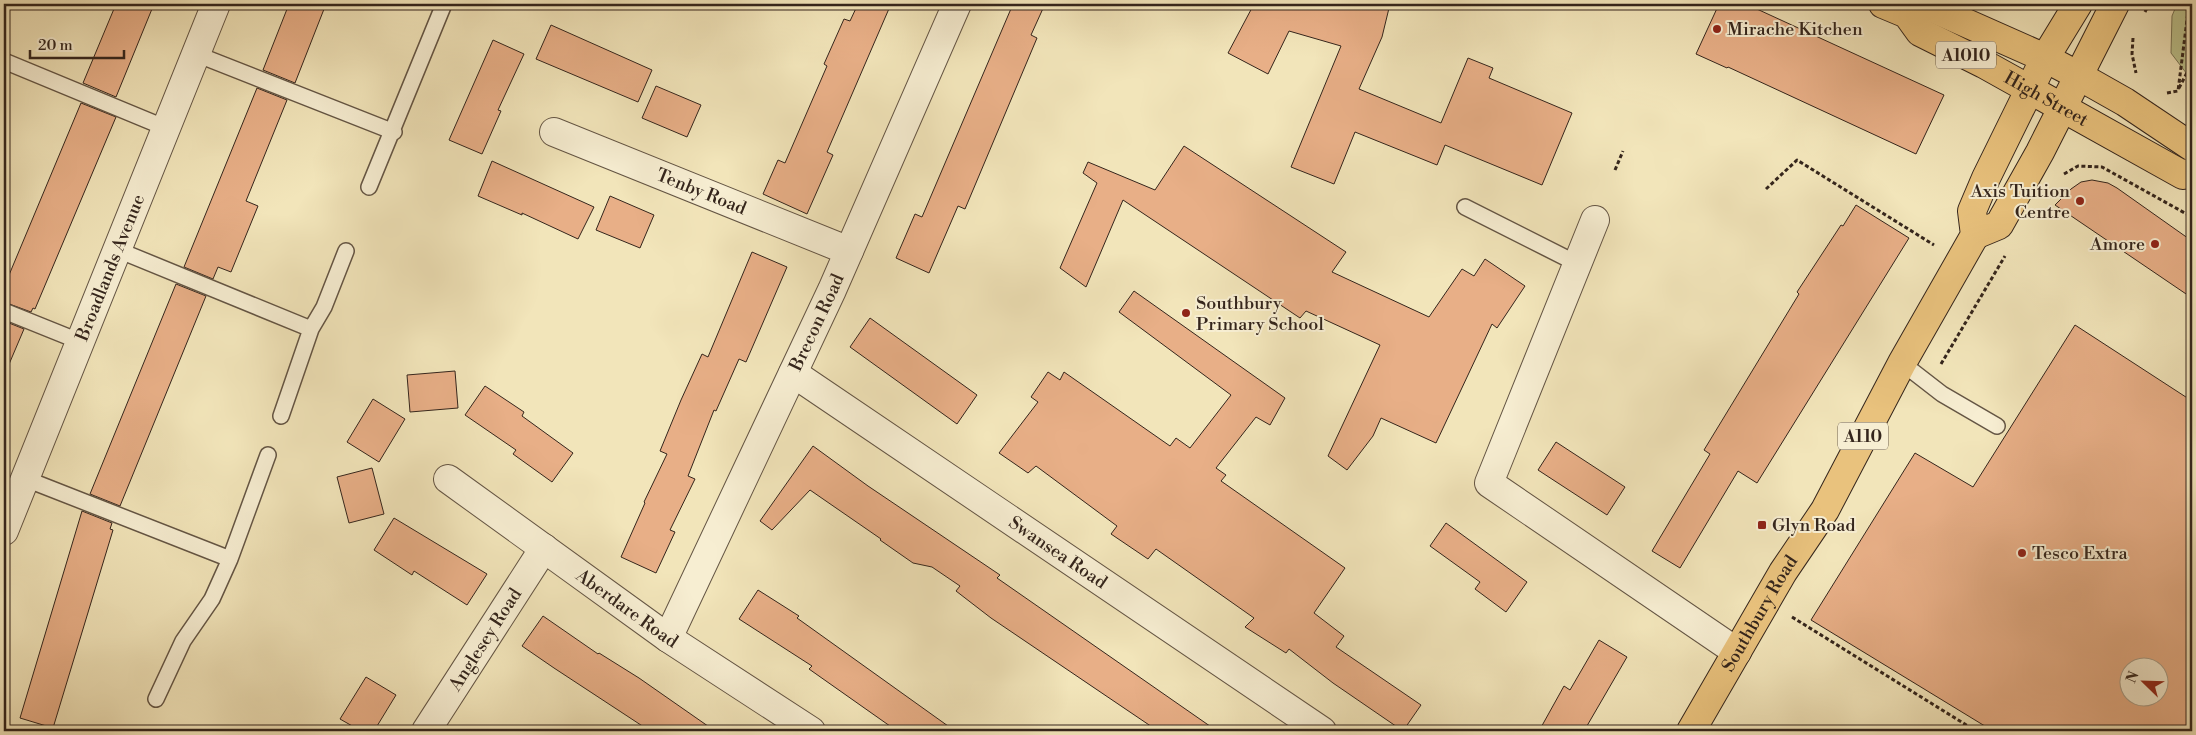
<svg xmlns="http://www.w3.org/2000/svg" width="2196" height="735" viewBox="0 0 2196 735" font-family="'Libre Bodoni',serif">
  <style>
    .green { fill: #bdc48e; stroke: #787455 }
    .building { fill: #e8af87; stroke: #34251c; fill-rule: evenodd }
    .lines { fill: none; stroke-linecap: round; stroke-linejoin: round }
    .service-casing { stroke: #645544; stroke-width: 18 }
    .minor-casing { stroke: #645544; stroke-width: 30 }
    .primary-casing { stroke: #34251c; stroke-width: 30 }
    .path { stroke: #34251c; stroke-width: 3; stroke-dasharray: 4 2.5; stroke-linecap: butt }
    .service { stroke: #f7eed2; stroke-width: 15 }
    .minor { stroke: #f7eed2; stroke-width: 28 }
    .primary { stroke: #e9c27d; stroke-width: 28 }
    .poi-dot { fill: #8f2418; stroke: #f7eed2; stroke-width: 2 }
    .labels { text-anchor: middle; stroke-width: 4; stroke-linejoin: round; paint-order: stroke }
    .shield { fill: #f7eed2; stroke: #6e6153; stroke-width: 1 }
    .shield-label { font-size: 16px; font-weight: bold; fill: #34251c }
    .poi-label { font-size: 18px; fill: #34251c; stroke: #f7eed2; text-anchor: start }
    .street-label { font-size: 18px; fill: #34251c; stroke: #f7eed2 }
  </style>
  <rect width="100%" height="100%" fill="#f2e5ba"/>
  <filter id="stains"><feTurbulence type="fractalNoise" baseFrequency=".004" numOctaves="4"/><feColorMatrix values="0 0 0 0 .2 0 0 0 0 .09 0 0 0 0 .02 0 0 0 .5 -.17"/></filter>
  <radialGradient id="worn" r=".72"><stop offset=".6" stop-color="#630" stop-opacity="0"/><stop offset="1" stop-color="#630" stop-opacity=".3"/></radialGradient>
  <path class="green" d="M 2177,4 L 2192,4 L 2192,75 L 2190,78 L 2171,53 L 2172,16 Z"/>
  <path class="building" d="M 116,4 L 154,4 L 116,97 L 83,83 Z
    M 289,4 L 326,4 L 295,83 L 263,70 Z
    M 858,4 L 891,4 L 827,152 L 833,155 L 807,214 L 763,194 L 778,160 L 785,163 L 827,66 L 824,64 L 844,19 L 850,21 Z
    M 1013,4 L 1045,4 L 1031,35 L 1037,38 L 965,209 L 958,206 L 929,273 L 896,258 L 915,214 L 922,217 Z
    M 1254,4 L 1390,4 L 1382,37 L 1359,89 L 1441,123 L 1468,58 L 1493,68 L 1489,78 L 1572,113 L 1542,185 L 1445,145 L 1437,165 L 1355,132 L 1334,184 L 1291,167 L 1341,46 L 1289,31 L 1268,74 L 1228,53 Z
    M 1719,4 L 1746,4 L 1944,95 L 1916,154 L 1728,67 L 1727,68 L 1696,54 Z
    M 551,25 L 652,70 L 638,102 L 536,59 Z
    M 493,40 L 524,54 L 498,110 L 501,111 L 482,154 L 449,140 Z
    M 656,86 L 701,105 L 687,137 L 642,118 Z
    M 257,88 L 287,100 L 246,201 L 258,206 L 231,272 L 218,267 L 213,279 L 184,267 Z
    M 81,103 L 116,117 L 35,309 L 33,308 L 31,312 L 4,302 L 4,287 Z
    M 1184,146 L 1346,252 L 1332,272 L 1429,317 L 1462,269 L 1474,276 L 1485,259 L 1525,286 L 1497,328 L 1492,324 L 1436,443 L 1381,418 L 1373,436 L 1347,470 L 1328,456 L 1380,345 L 1306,311 L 1300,318 L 1123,200 L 1086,287 L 1060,268 L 1097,183 L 1083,173 L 1088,162 L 1155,190 Z
    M 492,161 L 594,207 L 578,239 L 522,213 L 522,215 L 478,196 Z
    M 2092,180 L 2108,183 L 2117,188 L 2192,241 L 2192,298 L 2055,205 L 2071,189 L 2081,182 Z
    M 610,196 L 654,215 L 640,248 L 596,230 Z
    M 1856,205 L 1909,238 L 1757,483 L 1738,471 L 1680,568 L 1652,551 L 1710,454 L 1704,450 L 1799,294 L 1797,292 L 1841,225 L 1843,226 Z
    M 752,252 L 787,267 L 746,362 L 739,359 L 716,411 L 714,410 L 688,476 L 695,479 L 670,530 L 675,532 L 656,573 L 621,557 L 645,503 L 644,502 L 667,454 L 660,451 L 681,400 L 702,354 L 708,357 Z
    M 176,284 L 206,296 L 120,506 L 90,494 Z
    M 1134,291 L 1285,398 L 1270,425 L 1256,417 L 1216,468 L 1226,475 L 1221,481 L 1345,568 L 1314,613 L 1344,636 L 1336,647 L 1421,705 L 1403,731 L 1333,683 L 1289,649 L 1286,653 L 1245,627 L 1254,618 L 1156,549 L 1148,559 L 1111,534 L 1117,526 L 1036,466 L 1028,473 L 999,453 L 1038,402 L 1031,397 L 1048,372 L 1060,380 L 1064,372 L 1170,446 L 1176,438 L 1190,448 L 1231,395 L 1119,312 Z
    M 870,318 L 977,395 L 957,424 L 850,347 Z
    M 4,321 L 24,329 L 4,376 Z
    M 2075,325 L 2192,401 L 2192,731 L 1993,731 L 1811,620 L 1915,453 L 1973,487 ZM 2128,668 L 2158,668 L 2158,698 L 2128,698 Z
    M 455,371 L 458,408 L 410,412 L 407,375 Z
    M 485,386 L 524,412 L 522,416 L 573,453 L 552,482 L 513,454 L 516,450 L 465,415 Z
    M 373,399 L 405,419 L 379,462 L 347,442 Z
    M 1556,442 L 1625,487 L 1607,515 L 1538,470 Z
    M 813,446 L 868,486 L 1000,575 L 997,578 L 1217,731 L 1158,731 L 991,618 L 956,591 L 960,586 L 932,567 L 913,563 L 880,540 L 881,539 L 810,490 L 772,530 L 760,521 Z
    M 372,468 L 384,514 L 349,523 L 337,477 Z
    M 82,511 L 112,523 L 110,529 L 113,530 L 53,728 L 20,718 Z
    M 394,518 L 487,574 L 467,605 L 414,571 L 412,575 L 374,550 Z
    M 1446,523 L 1527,582 L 1506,612 L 1475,589 L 1480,582 L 1430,546 Z
    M 758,590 L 799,616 L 797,618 L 955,731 L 897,731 L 809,669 L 812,666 L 739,619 Z
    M 543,616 L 598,654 L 599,653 L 639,678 L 715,731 L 650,731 L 554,668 L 522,646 Z
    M 1599,640 L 1627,657 L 1584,731 L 1539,731 L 1564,686 L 1570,690 Z
    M 366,677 L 396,695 L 374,731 L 361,731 L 340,719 Z"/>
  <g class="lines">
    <g class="service-casing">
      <path id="service" d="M 196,54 L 394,132
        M 4,61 L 166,128
        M 369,187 L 444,4
        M 1465,207 L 1578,264
        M 118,250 L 311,329
        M 4,311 L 81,342
        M 1902,363 L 1942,394 L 1997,426
        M 281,416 L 311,329 L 324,307 L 346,251
        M 26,479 L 230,559
        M 156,699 L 183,641 L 212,599 L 230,559 L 268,455"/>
    </g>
    <g class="minor-casing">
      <g id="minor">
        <path id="s1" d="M 554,132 L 849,251"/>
        <path d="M 1595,220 L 1489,483 L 1737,652"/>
        <path id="s2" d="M 793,373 L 1322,731"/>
        <path id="s3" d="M 448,479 L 668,638 L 811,731"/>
        <path id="s4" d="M 4,531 L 216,4"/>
        <path id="s5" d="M 668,638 L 832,290 L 957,4"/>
        <path id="s6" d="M 426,731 L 544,548"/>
      </g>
    </g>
    <g class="primary-casing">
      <g id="primary">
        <path id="s7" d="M 1883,4 L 1907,14 L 1920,32 L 1984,64 L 2183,175 L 2192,172"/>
        <path d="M 1907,14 L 1930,7 L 2045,58 L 2079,76 L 2125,102 L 2192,147"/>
        <path d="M 1975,235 L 1999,225 L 2040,152 L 2115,4"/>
        <path id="s8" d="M 1691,731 L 1783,572 L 1825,510 L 1902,363 L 1975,235 L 1972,211 L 1986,178 L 2045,58 L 2078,4"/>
      </g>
    </g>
    <path class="path" d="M 2010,4 L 2022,4
      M 2176,4 L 2192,7
      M 2145,12 L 2149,4
      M 2133,38 L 2132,54 L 2136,73
      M 2179,88 L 2192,63
      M 2167,93 L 2178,91 L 2189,4
      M 1615,170 L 1623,151
      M 2064,174 L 2078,166 L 2102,167 L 2192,217
      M 1766,189 L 1797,160 L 1934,245
      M 1941,364 L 2005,256
      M 1792,617 L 1976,731"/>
    <use href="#service" class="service"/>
    <use href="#minor" class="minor"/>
    <use href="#primary" class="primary"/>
  </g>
  <g class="poi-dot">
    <circle cx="1717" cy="29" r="5"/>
    <circle cx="2080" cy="201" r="5"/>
    <circle cx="2155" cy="244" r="5"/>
    <circle cx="1186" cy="313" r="5"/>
    <rect x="1757" y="520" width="10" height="10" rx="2.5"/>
    <circle cx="2022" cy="553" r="5"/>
  </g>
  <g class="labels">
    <g class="shield">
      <rect x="1936" y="41.5" width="60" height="27" rx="4"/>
      <rect x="1838" y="422.5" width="50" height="27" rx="4"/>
    </g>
    <g class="shield-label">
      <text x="1966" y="61">A1010</text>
      <text x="1863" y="442">A110</text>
    </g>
    <g class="poi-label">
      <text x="1727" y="35">Mirache Kitchen</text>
      <text x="2070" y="197" text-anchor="end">Axis Tuition<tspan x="2070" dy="21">Centre</tspan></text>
      <text x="2145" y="250" text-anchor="end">Amore</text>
      <text x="1196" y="309">Southbury<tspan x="1196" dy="21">Primary School</tspan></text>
      <text x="1772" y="531">Glyn Road</text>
      <text x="2032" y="559">Tesco Extra</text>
    </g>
    <g class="street-label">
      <text dy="6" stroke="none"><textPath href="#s7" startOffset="191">High Street</textPath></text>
      <text dy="6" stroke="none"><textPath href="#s1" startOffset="159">Tenby Road</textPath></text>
      <text dy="6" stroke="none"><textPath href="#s4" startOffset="284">Broadlands Avenue</textPath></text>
      <text dy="6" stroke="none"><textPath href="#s5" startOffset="349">Brecon Road</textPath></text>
      <text dy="6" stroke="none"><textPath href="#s2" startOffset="320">Swansea Road</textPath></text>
      <text dy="6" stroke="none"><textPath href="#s3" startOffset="221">Aberdare Road</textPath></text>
      <text dy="6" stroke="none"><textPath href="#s8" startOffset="136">Southbury Road</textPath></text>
      <text dy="6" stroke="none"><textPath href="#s6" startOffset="109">Anglesey Road</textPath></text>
    </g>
  </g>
  <rect width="2196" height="735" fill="none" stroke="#f2e5ba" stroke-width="20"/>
  <rect x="5" y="5" width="2186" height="725" fill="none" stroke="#34251c" stroke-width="2.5"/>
  <rect x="10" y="10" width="2176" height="715" fill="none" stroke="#34251c"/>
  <g transform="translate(2144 682) rotate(293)"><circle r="24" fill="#f7eed2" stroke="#a99e89"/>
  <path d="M0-4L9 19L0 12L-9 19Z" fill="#8f2418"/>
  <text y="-8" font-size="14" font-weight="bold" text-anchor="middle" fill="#34251c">N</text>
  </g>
  <path d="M30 50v8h94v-8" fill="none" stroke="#34251c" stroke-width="2.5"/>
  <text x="38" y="50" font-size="15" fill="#34251c" stroke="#f7eed2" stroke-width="4" paint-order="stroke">20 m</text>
  <rect width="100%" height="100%" filter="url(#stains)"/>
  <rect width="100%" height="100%" fill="url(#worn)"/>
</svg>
